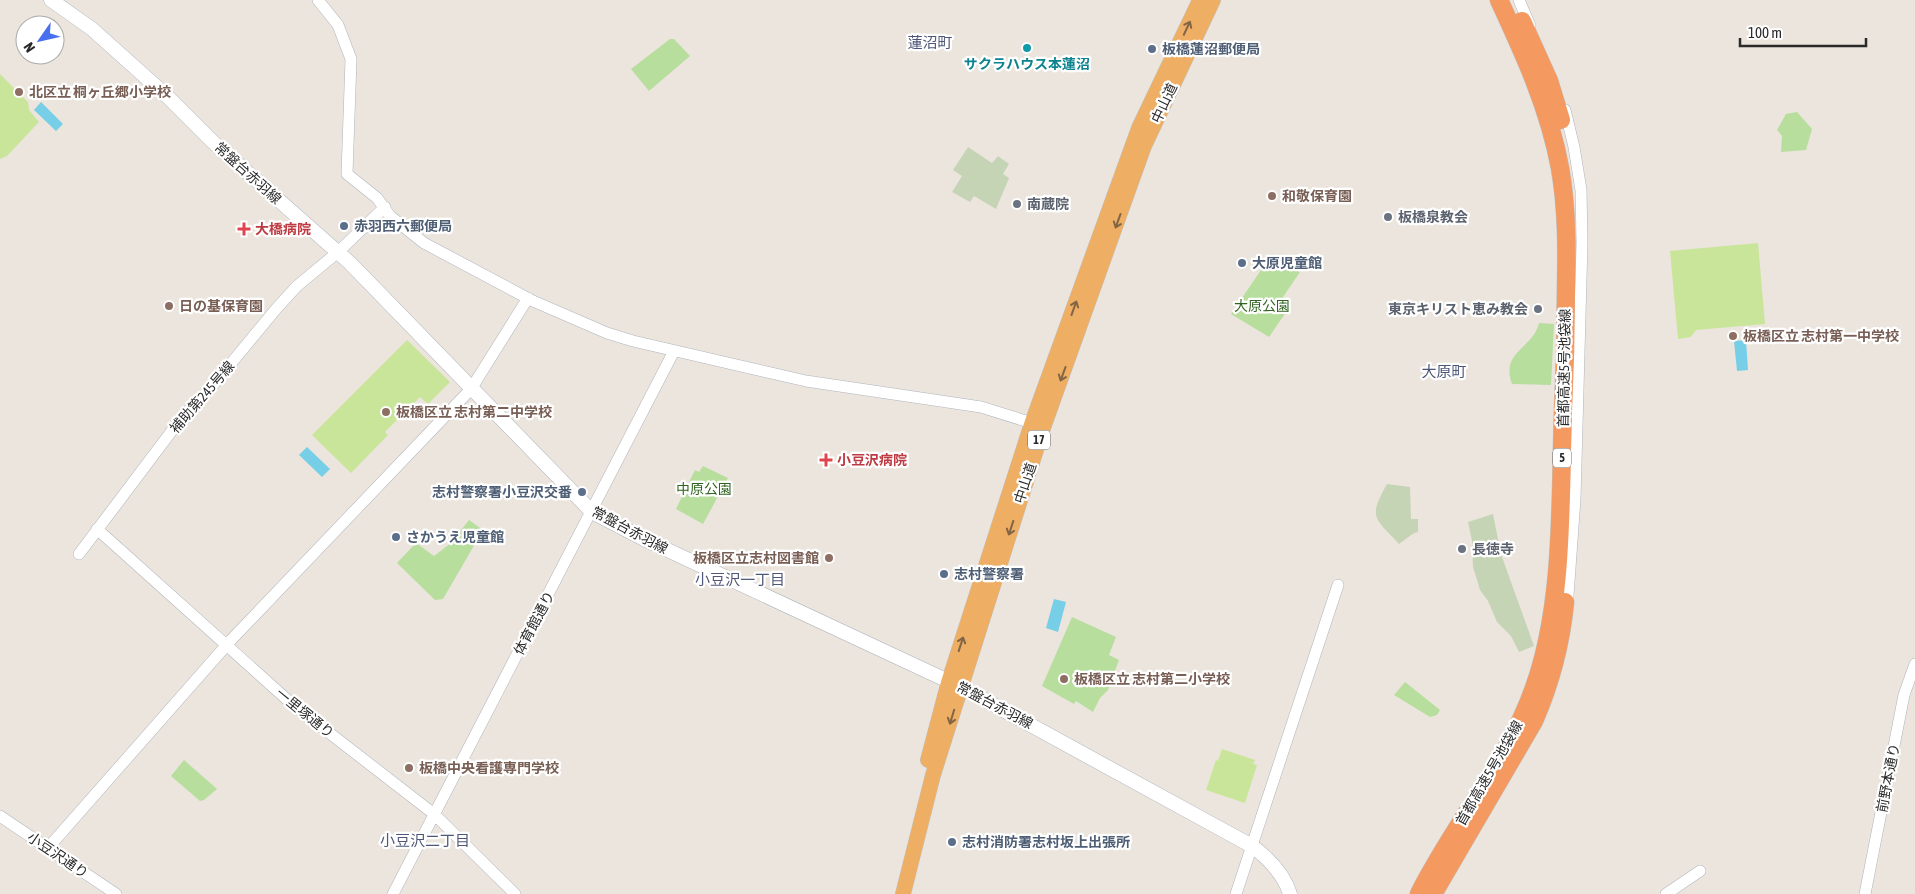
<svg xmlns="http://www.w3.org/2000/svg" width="1915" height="894" viewBox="0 0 1915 894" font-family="'Asap Condensed','Noto Sans JP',sans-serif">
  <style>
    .green { fill: #b7de9d }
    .cemetery { fill: #c6d4b6 }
    .pitch { fill: #c9e59a }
    .water { fill: #77cee7 }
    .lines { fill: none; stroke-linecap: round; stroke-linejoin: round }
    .tertiary-casing { stroke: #b1b4bd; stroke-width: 12 }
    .secondary-casing { stroke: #b1b4bd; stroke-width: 15 }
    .trunk-casing { stroke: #c3c3c3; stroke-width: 16 }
    .motorway-casing { stroke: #c3c3c3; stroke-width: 19 }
    .tertiary { stroke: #fff; stroke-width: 11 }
    .secondary { stroke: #fff; stroke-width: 14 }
    .trunk { stroke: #eeae63; stroke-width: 15 }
    .motorway { stroke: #f49960; stroke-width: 18 }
    .oneway { stroke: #826544 }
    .culture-dot { fill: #0f9aa8; stroke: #fff; stroke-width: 2 }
    .service-dot { fill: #5c6f8a; stroke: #fff; stroke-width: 2 }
    .education-dot { fill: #8d6e63; stroke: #fff; stroke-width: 2 }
    .worship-dot { fill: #6b7280; stroke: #fff; stroke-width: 2 }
    .health-dot { fill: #e0444e; stroke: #fff; stroke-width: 2 }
    .labels { text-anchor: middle; stroke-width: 4.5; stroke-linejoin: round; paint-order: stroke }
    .shield { fill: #fff; stroke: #6a6a6a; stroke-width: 1 }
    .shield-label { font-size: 12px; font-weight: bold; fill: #2a2a2a }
    .service-label { font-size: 14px; font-weight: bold; fill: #4e5e75; stroke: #fff; text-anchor: start }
    .culture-label { font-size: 14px; font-weight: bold; fill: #0d838f; stroke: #fff }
    .education-label { font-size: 14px; font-weight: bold; fill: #785e54; stroke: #fff; text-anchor: start }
    .street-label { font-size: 14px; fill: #2a2a2a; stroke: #fff }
    .worship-label { font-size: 14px; font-weight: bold; fill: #5b616d; stroke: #fff; text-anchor: start }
    .health-label { font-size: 14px; font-weight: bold; fill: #be3a42; stroke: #fff; text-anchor: start }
    .park-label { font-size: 14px; fill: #30631f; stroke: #fff }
    .neighbourhood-label { font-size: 15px; fill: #4e5778; stroke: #fff }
  </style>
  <rect width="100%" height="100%" fill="#ebe5dd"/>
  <path class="green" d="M 670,39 L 674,39 L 690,56 L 649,91 L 631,69 Z
    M 1797,112 L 1812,129 L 1806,150 L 1781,152 L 1782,136 L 1777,130 L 1786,114 Z
    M 1272,254 L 1300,272 L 1283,297 L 1291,305 L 1269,337 L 1231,314 Z
    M 1539,323 L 1554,324 L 1551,385 L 1512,384 C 1500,351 1533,349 1539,323 Z
    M 703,466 L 728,478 L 703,524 L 676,509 L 695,470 L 699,472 Z
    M 469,520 L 483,530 L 443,599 L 435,600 L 397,563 L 416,543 L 434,556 L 451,543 Z
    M 1072,617 L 1116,637 L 1109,655 L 1119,660 L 1108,690 L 1100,698 L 1093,712 L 1076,701 L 1074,704 L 1042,686 Z
    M 1405,682 L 1440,710 L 1437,715 L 1430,717 L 1394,695 Z
    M 184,760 L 217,789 L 204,800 L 200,801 L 171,776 Z"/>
  <path class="cemetery" d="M 968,147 L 992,163 L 998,156 L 1009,164 L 1003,174 L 1009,178 L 996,209 L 974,196 L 970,202 L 952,192 L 962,176 L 953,170 Z
    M 1387,484 L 1410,487 L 1411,519 L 1418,519 L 1418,532 L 1414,533 L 1399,544 C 1374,517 1368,518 1387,484 Z
    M 1493,514 L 1501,554 L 1534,646 L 1519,652 L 1511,636 L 1497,622 L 1488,601 L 1480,590 L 1473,567 L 1472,541 L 1468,522 Z"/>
  <path class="pitch" d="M 0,74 L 28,102 L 29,110 L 39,122 L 7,156 L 0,159 Z
    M 1758,243 L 1765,324 L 1696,330 L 1691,337 L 1678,339 L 1670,251 Z
    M 407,340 L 450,382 L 428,404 L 420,397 L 385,432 L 388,435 L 351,473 L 312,435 Z
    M 1222,749 L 1255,760 L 1253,764 L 1257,765 L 1245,803 L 1206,790 L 1216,760 L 1218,761 Z"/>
  <path class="water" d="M 41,102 L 63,124 L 56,131 L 34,110 Z
    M 1746,340 L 1748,370 L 1737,371 L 1734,341 Z
    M 307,447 L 330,469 L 322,477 L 299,455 Z
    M 1054,599 L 1066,602 L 1058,632 L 1046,628 Z"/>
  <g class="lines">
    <g class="tertiary-casing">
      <path id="tertiary" d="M 318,0 L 338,25 L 351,59 L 347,174 L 377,198 L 390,216 L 424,243 L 533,301 L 607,333 L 633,341 L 806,381 L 981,407 L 1032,423
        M 1519,0 L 1530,26
        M 1565,110 L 1574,147 L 1581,190 L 1582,243 L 1575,499 L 1567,609
        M 97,529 L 292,704 L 434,814 L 515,894
        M 79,554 L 183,416 L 209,390 L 276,309 L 297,286 L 338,252 L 385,207
        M 0,816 L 116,894
        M 48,848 L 231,640 L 471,389 L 528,298
        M 393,894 L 674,351
        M 1236,894 L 1338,585
        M 1666,894 L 1700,871
        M 1865,894 L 1904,695 L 1915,664"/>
    </g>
    <g class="secondary-casing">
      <path id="secondary" d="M 51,0 L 92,29 L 169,98 L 214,143 L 350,263 L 592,512 L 646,540 L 961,687 L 1252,846 C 1268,858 1284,874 1290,894"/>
    </g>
    <g class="trunk-casing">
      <path id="trunk" d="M 928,760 L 949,681 L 1032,423 L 1139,128 L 1200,0
        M 903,894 L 933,775 L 1043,428 L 1144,146 L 1213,0"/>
    </g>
    <g class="motorway-casing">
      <path id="motorway" d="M 1522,21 L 1549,81 L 1561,120
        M 1419,894 C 1454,824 1508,762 1534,688 C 1564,605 1560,501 1563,413 C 1565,372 1566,331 1566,290 C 1567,249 1567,208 1560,168 C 1549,108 1524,54 1499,0
        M 1433,894 L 1534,721 C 1551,682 1561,644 1565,602"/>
    </g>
    <use href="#tertiary" class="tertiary"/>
    <use href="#secondary" class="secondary"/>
    <use href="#trunk" class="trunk"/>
    <use href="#motorway" class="motorway"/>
  </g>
  <defs><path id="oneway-shaft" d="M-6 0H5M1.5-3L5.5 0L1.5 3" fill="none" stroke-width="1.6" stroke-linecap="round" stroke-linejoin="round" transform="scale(1.25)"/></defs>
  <g class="oneway">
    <use href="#oneway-shaft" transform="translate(1187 28) rotate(-65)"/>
    <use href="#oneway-shaft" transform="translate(1118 221) rotate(110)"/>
    <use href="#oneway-shaft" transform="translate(1074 308) rotate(-70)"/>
    <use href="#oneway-shaft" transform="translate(1063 374) rotate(110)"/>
    <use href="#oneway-shaft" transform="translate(1011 528) rotate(108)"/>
    <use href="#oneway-shaft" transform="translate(961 644) rotate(-72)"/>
    <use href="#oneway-shaft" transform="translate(952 717) rotate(107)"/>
  </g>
  <circle class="culture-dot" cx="1027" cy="48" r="5"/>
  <g class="service-dot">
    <circle cx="1152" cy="49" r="5"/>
    <circle cx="344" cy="226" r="5"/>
    <circle cx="1242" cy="263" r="5"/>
    <circle cx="582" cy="492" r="5"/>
    <circle cx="396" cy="537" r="5"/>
    <circle cx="944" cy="574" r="5"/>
    <circle cx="952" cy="842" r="5"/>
  </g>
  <g class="education-dot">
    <circle cx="19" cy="92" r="5"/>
    <circle cx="1272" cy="196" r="5"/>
    <circle cx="169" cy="306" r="5"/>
    <circle cx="1733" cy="336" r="5"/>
    <circle cx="386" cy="412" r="5"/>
    <circle cx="829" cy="558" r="5"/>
    <circle cx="1064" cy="679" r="5"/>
    <circle cx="409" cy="768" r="5"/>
  </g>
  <g class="worship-dot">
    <circle cx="1017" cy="204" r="5"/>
    <circle cx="1388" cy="217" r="5"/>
    <circle cx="1538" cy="309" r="5"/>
    <circle cx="1462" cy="549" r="5"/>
  </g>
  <g class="health-dot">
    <path d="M241.5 221.5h5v5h5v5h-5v5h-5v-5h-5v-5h5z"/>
    <path d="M823.5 452.5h5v5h5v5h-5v5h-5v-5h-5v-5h5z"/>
  </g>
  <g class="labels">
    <g class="shield">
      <rect x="1028" y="430.5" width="22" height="19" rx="4"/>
      <rect x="1553" y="448.5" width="18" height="19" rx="4"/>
    </g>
    <g class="shield-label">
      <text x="1039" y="444">17</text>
      <text x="1562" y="462">5</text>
    </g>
    <g class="service-label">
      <text x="1162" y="54">板橋蓮沼郵便局</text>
      <text x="354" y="231">赤羽西六郵便局</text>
      <text x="1252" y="268">大原児童館</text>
      <text x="572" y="497" text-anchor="end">志村警察署小豆沢交番</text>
      <text x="406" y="542">さかうえ児童館</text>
      <text x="954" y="579">志村警察署</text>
      <text x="962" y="847">志村消防署志村坂上出張所</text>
    </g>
    <g class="culture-label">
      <text x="1027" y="69">サクラハウス本蓮沼</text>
    </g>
    <g class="education-label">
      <text x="29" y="97">北区立 桐ヶ丘郷小学校</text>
      <text x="1282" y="201">和敬保育園</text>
      <text x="179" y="311">日の基保育園</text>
      <text x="1743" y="341">板橋区立 志村第一中学校</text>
      <text x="396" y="417">板橋区立 志村第二中学校</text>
      <text x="819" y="563" text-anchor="end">板橋区立志村図書館</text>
      <text x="1074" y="684">板橋区立 志村第二小学校</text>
      <text x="419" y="773">板橋中央看護専門学校</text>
    </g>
    <g class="street-label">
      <text transform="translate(1164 103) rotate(-65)" y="5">中山道</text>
      <text transform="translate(248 173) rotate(42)" y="5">常盤台赤羽線</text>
      <text transform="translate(1564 368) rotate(-89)" y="5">首都高速5号池袋線</text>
      <text transform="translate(202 397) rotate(-49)" y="5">補助第245号線</text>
      <text transform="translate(1025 483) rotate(-72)" y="5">中山道</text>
      <text transform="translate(630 530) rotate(28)" y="5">常盤台赤羽線</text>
      <text transform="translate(534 623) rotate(-62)" y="5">体育館通り</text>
      <text transform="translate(995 705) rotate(28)" y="5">常盤台赤羽線</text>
      <text transform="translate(305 713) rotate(39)" y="5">一里塚通り</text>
      <text transform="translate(1489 773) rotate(-60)" y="5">首都高速5号池袋線</text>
      <text transform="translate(1888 778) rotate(-79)" y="5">前野本通り</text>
      <text transform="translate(58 855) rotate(34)" y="5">小豆沢通り</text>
    </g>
    <g class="worship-label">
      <text x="1027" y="209">南蔵院</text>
      <text x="1398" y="222">板橋泉教会</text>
      <text x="1528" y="314" text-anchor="end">東京キリスト恵み教会</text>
      <text x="1472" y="554">長徳寺</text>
    </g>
    <g class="health-label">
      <text x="255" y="234">大橋病院</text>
      <text x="837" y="465">小豆沢病院</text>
    </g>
    <g class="park-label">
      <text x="1262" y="311">大原公園</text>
      <text x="704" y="494">中原公園</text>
    </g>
    <g class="neighbourhood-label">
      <text x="930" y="48">蓮沼町</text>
      <text x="1444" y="377">大原町</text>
      <text x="740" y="585">小豆沢一丁目</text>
      <text x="425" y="846">小豆沢二丁目</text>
    </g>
  </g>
  <g transform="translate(40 40) rotate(236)"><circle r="24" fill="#ffffff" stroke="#aaaaaa"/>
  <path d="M0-4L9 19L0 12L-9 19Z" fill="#486fee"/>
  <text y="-8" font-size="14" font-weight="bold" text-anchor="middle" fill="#2a2a2a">N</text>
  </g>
  <path d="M1740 38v8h126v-8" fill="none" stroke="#2a2a2a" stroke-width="2.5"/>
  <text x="1748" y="38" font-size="15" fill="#2a2a2a" stroke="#ffffff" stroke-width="4" paint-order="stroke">100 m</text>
</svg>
